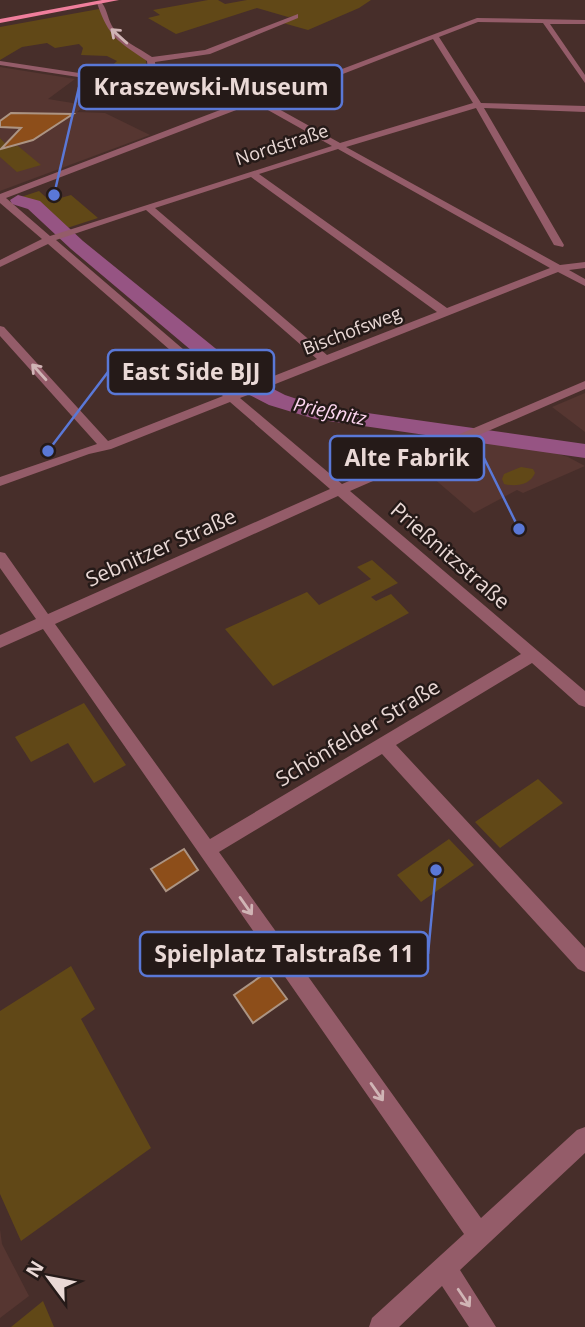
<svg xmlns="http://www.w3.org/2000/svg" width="585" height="1327" viewBox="0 0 585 1327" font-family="'Open Sans',sans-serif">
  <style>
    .built { fill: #563631 }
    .green { fill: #614817 }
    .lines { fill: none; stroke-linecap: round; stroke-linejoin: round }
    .river { fill: #965483; fill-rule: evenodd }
    .building { fill: #8d4e1a; stroke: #ac9483; stroke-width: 2 }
    .minor { fill: #945c69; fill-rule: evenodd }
    .major { fill: #ef7e9c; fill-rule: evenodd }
    .oneway { stroke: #d0b4b5 }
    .labels { text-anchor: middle; stroke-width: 5; stroke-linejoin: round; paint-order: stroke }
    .far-street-label { font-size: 18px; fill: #ead9d6; stroke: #251a18 }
    .far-water-label { font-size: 19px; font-style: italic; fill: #fed7f1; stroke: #251a18 }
    .street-label { font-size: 21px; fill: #ead9d6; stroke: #251a18 }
    .leader { fill: none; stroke: #5a78d7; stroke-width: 2.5 }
    .callout-dot { fill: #5a78d7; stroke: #251a18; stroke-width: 2.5 }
    .callout { fill: #251a18; stroke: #5a78d7; stroke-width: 2.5 }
    .callout-label { font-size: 23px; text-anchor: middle; font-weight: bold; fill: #ead9d6 }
  </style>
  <rect width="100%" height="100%" fill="#472e2a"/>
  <path class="built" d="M 0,67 L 75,79 L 48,99 L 85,105 L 77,112 L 105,113 L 150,135 L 0,191 L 0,157 L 10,148 L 0,138 Z
    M 585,393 L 585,432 L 552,407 Z
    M 481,437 L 539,448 L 568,457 L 585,466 L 523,493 L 517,490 L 474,513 L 418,465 Z
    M 0,1229 L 2,1244 L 29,1296 L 0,1318 Z"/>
  <path class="green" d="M 208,0 L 218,0 L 225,4 L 247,0 L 371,0 L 359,8 L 308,30 L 283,23 L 296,16 L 288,17 L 257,8 L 176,34 L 148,18 L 160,15 L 153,10 Z
    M 99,9 L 113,36 L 146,60 L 147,79 L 138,82 L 101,76 L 117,61 L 107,56 L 81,55 L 83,48 L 79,44 L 55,48 L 47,43 L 22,47 L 0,60 L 0,27 Z
    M 0,138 L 9,147 L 18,146 L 41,165 L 17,172 L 0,157 Z
    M 39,191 L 50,201 L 71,195 L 98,218 L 67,228 L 38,203 L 18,198 Z
    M 521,467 L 533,469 L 535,473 C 530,485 516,487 504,484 L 502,479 L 504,474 Z
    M 372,560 L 398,583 L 371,597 L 376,601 L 391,594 L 409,613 L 273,686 L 225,629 L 307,592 L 319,605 L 371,579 L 357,567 Z
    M 84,703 L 126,765 L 94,783 L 68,743 L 31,762 L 15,737 Z
    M 538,779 L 563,803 L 500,848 L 475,822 Z
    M 449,839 L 474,865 L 421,902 L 397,875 Z
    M 71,966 L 95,1009 L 81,1019 L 151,1148 L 21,1241 L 0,1194 L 0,1011 Z
    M 43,1301 L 54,1327 L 11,1327 Z"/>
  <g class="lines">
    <path class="river" d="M 18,195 L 40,201 L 83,241 L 252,378 L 285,395 L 318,406 L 585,444 L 585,458 L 315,419 L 269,405 L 236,388 L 71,249 L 28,209 L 12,204 L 10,200 Z"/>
  </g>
  <path class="building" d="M 11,113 L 73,114 L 33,140 L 1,149 L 21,128 L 0,127 L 0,121 Z
    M 184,849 L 198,870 L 166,891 L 151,869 Z
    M 267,972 L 287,999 L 253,1023 L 234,995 Z"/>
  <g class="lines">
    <path class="minor" d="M 100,1 C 107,7 107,17 112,26 C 120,40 139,48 152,57 L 205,50 L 298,14 L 298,18 L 210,54 L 155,62 L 157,80 L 153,84 L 260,100 L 477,18 L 585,20 L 585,24 L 550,24 L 585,75 L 585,83 L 543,23 L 478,22 L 439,37 L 481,103 L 585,106 L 585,112 L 484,108 L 564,245 L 563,247 L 554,245 L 476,108 L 346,147 L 560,265 L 585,262 L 585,268 L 569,270 L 585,279 L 585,286 L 558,272 L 240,398 L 342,484 L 585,381 L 585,389 L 350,491 L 585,691 L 585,707 L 579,705 L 532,663 L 396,745 L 585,948 L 585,972 L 578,969 L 382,754 L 219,852 L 481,1218 L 577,1130 L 585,1127 L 585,1153 L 460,1270 L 496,1327 L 469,1327 L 442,1286 L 399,1327 L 369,1327 L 372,1318 L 464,1234 L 43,629 L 0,648 L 0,635 L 36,619 L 0,568 L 0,552 L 5,553 L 48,614 L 330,489 L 230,402 L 111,449 L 89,454 L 0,486 L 0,477 L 97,444 L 0,336 L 0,326 L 4,327 L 108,441 L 223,396 L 48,244 L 0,267 L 0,260 L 42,239 L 0,203 L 0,194 L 241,102 L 0,65 L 0,61 L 145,83 L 149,79 L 147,61 C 118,41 109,38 97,3 ZM 433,39 L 473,103 L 340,143 L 268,103 ZM 252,104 L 259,105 L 332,146 L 50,236 L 6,198 ZM 338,149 L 550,268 L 447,308 L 259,174 ZM 251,177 L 437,312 L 327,355 L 155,208 ZM 146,210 L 317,359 L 233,392 L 56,240 ZM 338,496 L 521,654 L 210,839 L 55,624 Z"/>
    <path class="major" d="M 102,0 L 119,0 L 0,23 L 0,19 Z"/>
  </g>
  <defs><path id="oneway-shaft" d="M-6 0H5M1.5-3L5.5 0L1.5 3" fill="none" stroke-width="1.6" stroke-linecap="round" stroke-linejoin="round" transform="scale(1.75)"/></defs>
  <g class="oneway">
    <use href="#oneway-shaft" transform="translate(119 36) rotate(-138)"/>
    <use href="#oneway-shaft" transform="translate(39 372) rotate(-132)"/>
    <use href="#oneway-shaft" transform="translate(246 906) rotate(55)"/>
    <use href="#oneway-shaft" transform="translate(377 1092) rotate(55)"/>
    <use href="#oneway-shaft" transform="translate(464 1298) rotate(56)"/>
  </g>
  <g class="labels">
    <g class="far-street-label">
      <text transform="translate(282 145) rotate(-18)" y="6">Nordstraße</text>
      <text transform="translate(352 331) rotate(-21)" y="6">Bischofsweg</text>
    </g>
    <g class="far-water-label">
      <text transform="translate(330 411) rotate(12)" y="7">Prießnitz</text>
    </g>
    <g class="street-label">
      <text transform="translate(161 548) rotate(-24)" y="7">Sebnitzer Straße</text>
      <text transform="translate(450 556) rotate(41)" y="7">Prießnitzstraße</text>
      <text transform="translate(358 733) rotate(-31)" y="7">Schönfelder Straße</text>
    </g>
  </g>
  <path class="leader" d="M54 195L79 87M48 451L108 372M519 529L484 458M436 870L428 954"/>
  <g class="callout-dot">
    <circle cx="54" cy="195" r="7"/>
    <circle cx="48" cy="451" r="7"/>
    <circle cx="519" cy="529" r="7"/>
    <circle cx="436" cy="870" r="7"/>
  </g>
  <g class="callout">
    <rect x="79" y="65" width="263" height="44" rx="7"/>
    <rect x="108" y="350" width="166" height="44" rx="7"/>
    <rect x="330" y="436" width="154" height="44" rx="7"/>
    <rect x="140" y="932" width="288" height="44" rx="7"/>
  </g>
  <g class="callout-label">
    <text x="211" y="95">Kraszewski-Museum</text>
    <text x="191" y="380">East Side BJJ</text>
    <text x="407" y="466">Alte Fabrik</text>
    <text x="284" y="962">Spielplatz Talstraße 11</text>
  </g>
  <g transform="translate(49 1278) rotate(302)" stroke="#251a18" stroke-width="5" paint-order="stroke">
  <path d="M0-5L12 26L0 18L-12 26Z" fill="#ead9d6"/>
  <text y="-10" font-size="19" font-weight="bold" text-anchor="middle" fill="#ead9d6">N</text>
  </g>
</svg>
